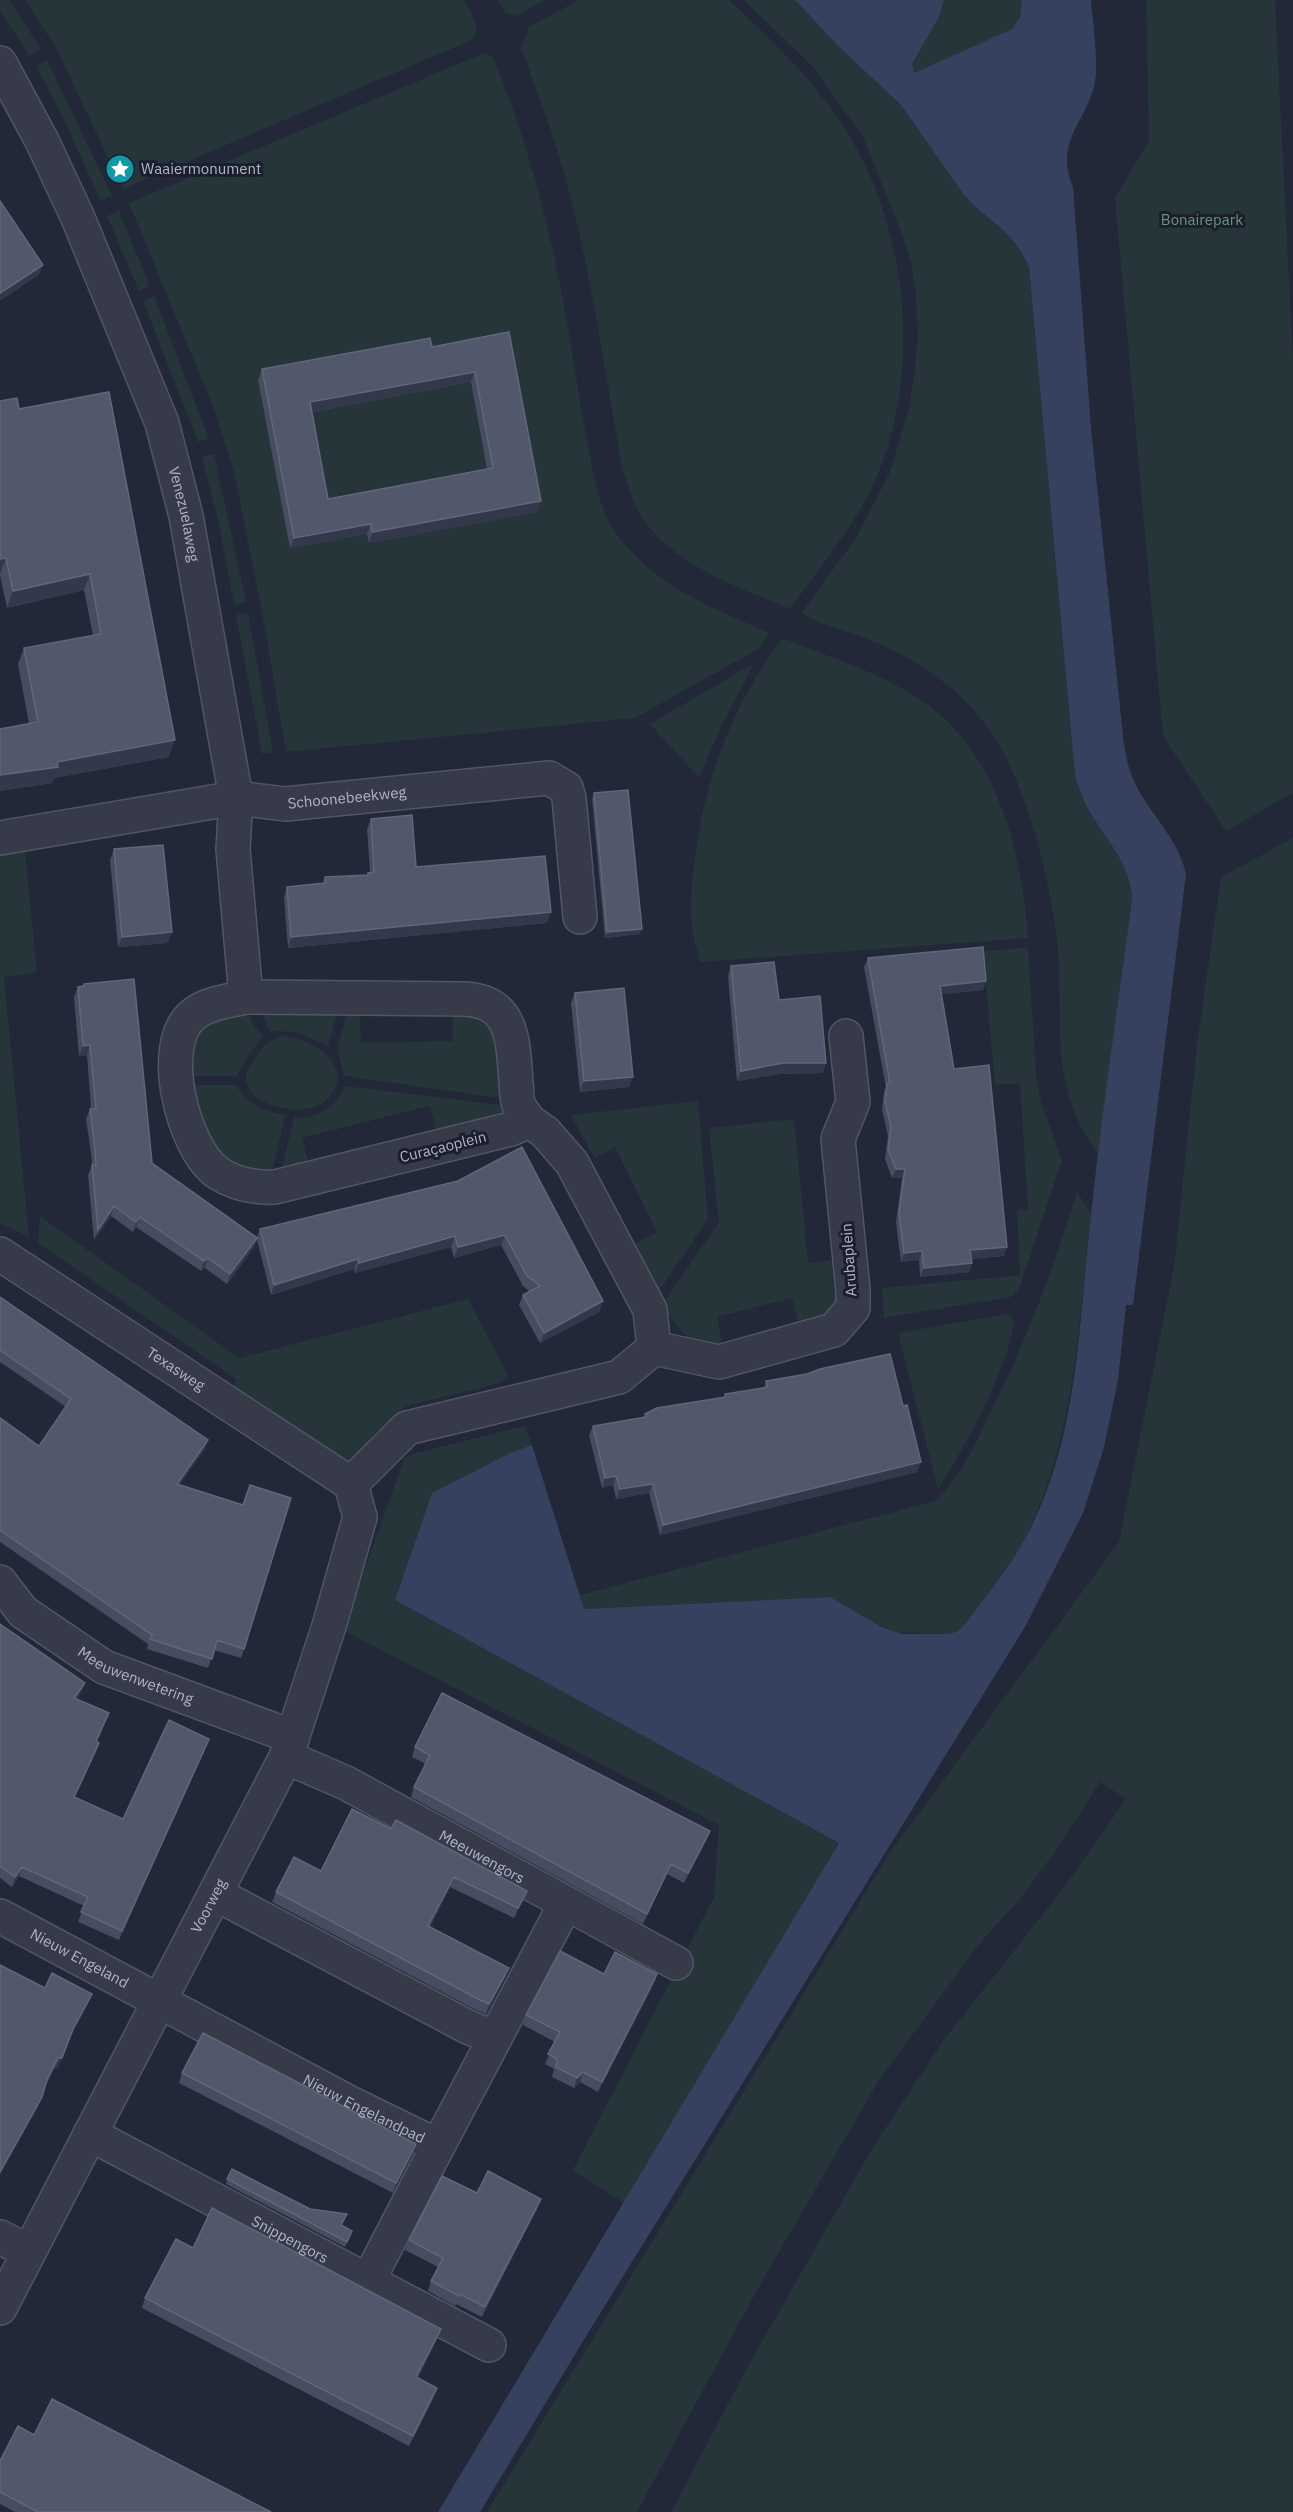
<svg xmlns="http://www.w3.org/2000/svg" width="1293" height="2512" viewBox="0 0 1293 2512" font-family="'IBM Plex Sans',sans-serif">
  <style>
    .green { fill: #25353a }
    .water { fill: #36415f }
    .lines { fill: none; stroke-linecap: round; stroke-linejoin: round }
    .minor-casing { stroke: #515564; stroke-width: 36 }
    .minor { stroke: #363a49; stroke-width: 33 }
    .wall { fill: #464d60; fill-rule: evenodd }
    .shaded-wall { fill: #33394b }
    .building { fill: #52586b; stroke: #606779; stroke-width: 1.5; fill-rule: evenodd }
    .labels { text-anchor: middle; stroke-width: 6; stroke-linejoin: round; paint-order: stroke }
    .poi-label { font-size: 15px; fill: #b1b5c5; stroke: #1b1f2d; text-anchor: start }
    .park-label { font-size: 15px; fill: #69957b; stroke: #1b1f2d }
    .street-label { font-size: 15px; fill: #b1b5c5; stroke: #1b1f2d }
  </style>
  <rect width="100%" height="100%" fill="#222838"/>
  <path class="green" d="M 0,0 L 9,0 L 41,49 L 29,56 L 0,10 Z
    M 25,0 L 464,0 C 471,13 483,27 472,40 L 123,189 L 56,48 Z
    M 497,0 L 545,0 L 517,16 L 506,14 Z
    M 579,0 L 729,0 C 771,39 813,79 844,127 C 912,232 925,391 865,501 C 844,539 815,574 790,609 C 740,588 675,566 643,519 C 633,504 628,485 622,468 C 606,377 593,285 570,195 C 557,144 539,97 521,48 L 529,27 Z
    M 744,0 L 795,0 L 838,46 L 901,105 L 964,195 C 991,225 1010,226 1029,267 L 1074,765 C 1075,773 1076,781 1079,788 C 1092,829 1131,855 1132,900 L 1098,1154 C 1046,1083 1065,1020 1057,940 C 1051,883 1026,786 995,738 C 961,686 913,656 856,635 C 841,629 813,623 802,612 L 856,538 L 890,472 L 909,408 L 914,377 L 918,340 L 916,294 L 911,262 L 903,237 L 863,137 L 813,67 Z
    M 944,0 L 1022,0 L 1020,17 L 1012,29 L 914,73 L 912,64 L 939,17 Z
    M 1146,0 L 1275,0 L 1293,360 L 1293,793 L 1226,831 L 1163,736 L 1115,198 L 1149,140 Z
    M 484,53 L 493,57 C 522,128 543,201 558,275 C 570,332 577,389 588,446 C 594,476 599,511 618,536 C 656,587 714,608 769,633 L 760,648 L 635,718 L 286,752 L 263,617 L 235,477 L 216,414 L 129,203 Z
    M 47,60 L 112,196 L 101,201 L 63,118 L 36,66 Z
    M 119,211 L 150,286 L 139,291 L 107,216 Z
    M 154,296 L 209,439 L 198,442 L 143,301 Z
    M 214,454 L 246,602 L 234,605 L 218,519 L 202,457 Z
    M 248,613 L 273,752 L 262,754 L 236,615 Z
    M 783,638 C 829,657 879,672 921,700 C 997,750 1022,852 1028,938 L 700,962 C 697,950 693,938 692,926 C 689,907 692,886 694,867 C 702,786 732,703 783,638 Z
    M 754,663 L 720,729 L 699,778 L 650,724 Z
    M 1293,838 L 1293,2512 L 671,2512 L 748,2366 L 873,2147 L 945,2038 L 1062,1890 L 1126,1799 L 1100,1782 L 1057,1849 L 1019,1900 L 980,1943 L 879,2080 L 761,2283 L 637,2512 L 487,2512 L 889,1854 L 1119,1542 L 1174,1267 L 1197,1045 L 1221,877 Z
    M 25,850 L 37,972 L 4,977 L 29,1237 L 0,1223 L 0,854 Z
    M 1028,947 L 1036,1074 L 1041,1103 L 1062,1160 L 1019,1289 L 1011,1297 L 884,1318 L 882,1288 L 1020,1275 L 1017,1210 L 1028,1209 L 1020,1083 L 995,1085 L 983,951 Z
    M 453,1011 L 481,1016 L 496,1031 L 507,1099 L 344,1076 L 337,1049 L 347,1014 L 360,1013 L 361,1043 L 453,1041 Z
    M 249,1013 L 252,1023 L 263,1036 L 247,1057 L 237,1076 L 193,1076 C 190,1048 191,1043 208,1021 Z
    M 262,1013 L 337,1014 L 328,1046 L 296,1032 L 269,1031 Z
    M 286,1036 C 318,1041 360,1071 324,1102 C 305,1118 249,1108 246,1080 C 245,1072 253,1062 257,1055 C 265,1043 271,1038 286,1036 Z
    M 194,1085 L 236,1085 C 247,1104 263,1111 285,1115 L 271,1177 L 245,1175 L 212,1146 L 197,1113 Z
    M 345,1086 L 508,1106 L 509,1115 L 437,1134 L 430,1106 L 302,1138 L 309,1166 L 281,1173 L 294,1117 C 317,1121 336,1106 345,1086 Z
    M 698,1101 L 708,1219 L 657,1294 L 631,1246 L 657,1232 L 615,1147 L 594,1158 L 571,1115 Z
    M 794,1119 L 808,1263 L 839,1259 C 839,1297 841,1316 799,1326 L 792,1298 L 717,1317 L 723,1345 C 692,1352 677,1327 662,1305 L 719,1222 L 709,1128 Z
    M 1077,1192 L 1091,1213 C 1074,1365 1074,1514 958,1631 L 949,1634 L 893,1632 L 829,1597 L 584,1609 L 580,1595 L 935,1501 C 962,1475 976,1443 992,1409 C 1027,1339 1054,1267 1077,1192 Z
    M 40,1216 L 239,1358 L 468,1299 L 508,1376 L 500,1383 L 406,1406 L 376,1433 L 354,1461 L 341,1465 L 234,1393 L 236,1379 L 38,1243 Z
    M 1009,1314 L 1014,1320 C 1011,1363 963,1452 938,1489 L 898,1333 Z
    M 525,1426 L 532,1445 L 510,1453 L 432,1493 L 395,1600 L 839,1843 L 624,2203 L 573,2170 L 714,1897 L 719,1825 L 339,1628 L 355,1575 L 362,1577 L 404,1459 L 413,1454 Z"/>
  <path class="water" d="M 795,0 L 944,0 L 939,17 L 912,64 L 914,73 L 1012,29 L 1020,17 L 1022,0 L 1091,0 C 1093,24 1097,50 1096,74 C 1093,118 1052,137 1073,187 L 1091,428 L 1123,736 C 1125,751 1127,766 1134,781 C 1149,814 1178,837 1186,874 L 1133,1305 L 1126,1305 L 1118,1380 L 1104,1447 L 1083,1513 L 1025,1627 L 588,2333 L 480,2512 L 438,2512 L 839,1843 L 395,1600 L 432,1493 L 510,1453 L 532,1445 L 584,1609 L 830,1597 L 884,1628 L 902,1634 L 949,1634 L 958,1631 L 966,1623 C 990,1591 1015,1561 1032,1525 C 1079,1430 1079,1318 1091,1215 C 1102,1110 1118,1005 1132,900 C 1131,855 1092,829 1079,788 C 1076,781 1075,773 1074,765 L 1029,267 C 1010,226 991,225 964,195 L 901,105 L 838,46 Z"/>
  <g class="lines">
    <g class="minor-casing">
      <g id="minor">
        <path id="s1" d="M 0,63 L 42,141 L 78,218 L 162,423 L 186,516 L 236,798 L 233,849 L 246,997"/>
        <path id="s2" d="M 0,838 L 236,798 L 285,804 L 549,778 L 566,788 L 569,798 L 580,917"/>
        <path d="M 246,997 L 464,999 C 514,1001 513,1042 516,1082 C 517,1089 516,1099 519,1105 C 521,1111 526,1116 529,1121 L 511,1129 L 275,1187 C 255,1188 235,1184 218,1173 C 183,1149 156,1043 194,1014 C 208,1003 229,1001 246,997 Z"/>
        <path d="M 529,1121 L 545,1132 L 572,1163 L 650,1310 L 654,1348 L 719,1362 L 834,1330 L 853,1308 L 853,1290 L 838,1139 L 853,1102 L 846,1036"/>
        <path id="s3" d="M 0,1254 L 351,1484"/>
        <path d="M 351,1484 L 407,1428 L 619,1377 L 654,1348"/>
        <path id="s4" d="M 0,1582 L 23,1612 L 104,1667 L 293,1737"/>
        <path id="s5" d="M 286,1757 L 346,1783 L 676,1963"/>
        <path id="s6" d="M 0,1916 L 350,2103 L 438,2146 L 495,2038 L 468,2027 L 216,1894"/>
        <path d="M 495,2038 L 566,1903"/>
        <path id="s7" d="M 90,2134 L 489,2345"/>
        <path d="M 0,2237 L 29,2252"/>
        <path d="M 368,2281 L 438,2146"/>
        <path id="s8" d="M 0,2308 L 286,1757 L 329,1626 L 360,1517 L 351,1484"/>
      </g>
    </g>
    <use href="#minor" class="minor"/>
  </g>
  <path class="wall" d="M 509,332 L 541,501 L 537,512 L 369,543 L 367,534 L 290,548 L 258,380 L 262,369 L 432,347 ZM 471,382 L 487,469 L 328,499 L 312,412 Z
    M 0,401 L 19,409 L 169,757 L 54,778 L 52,783 L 0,791 L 0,729 L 29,724 L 18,664 L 24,648 L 93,635 L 84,590 L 7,608 L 0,575 Z
    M 594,793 L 640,934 L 605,938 L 592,799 Z
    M 371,819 L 416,867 L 547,923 L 288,948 L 284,897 L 287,887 L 323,883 L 325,877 L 367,875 L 368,873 L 370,872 L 367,829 Z
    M 114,849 L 168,943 L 118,947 L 110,860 Z
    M 868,958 L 986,981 L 983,990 L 941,994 L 954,1069 L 1007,1247 L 1004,1256 L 971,1259 L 972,1263 L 969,1272 L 920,1277 L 919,1260 L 901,1262 L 896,1222 L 902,1178 L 892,1178 L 885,1159 L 888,1136 L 882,1110 L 884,1092 L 886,1088 L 864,967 Z
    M 731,966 L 779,1000 L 823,1073 L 780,1074 L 737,1081 L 728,976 Z
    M 84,984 L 152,1163 L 257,1237 L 260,1229 L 458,1181 L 603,1301 L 599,1312 L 540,1343 L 519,1305 L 523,1295 L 530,1292 L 523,1286 L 501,1245 L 454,1258 L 451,1247 L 355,1273 L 354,1269 L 271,1295 L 257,1240 L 254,1247 L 227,1284 L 205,1268 L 201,1271 L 136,1227 L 133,1232 L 111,1216 L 94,1240 L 88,1175 L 92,1165 L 92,1160 L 86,1119 L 90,1109 L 91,1109 L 87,1055 L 79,1056 L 74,997 L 78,987 L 83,986 Z
    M 575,993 L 629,1087 L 580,1092 L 571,1003 Z
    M 0,1297 L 208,1440 L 204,1450 L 179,1485 L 244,1649 L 241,1658 L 214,1650 L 208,1668 L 147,1649 L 148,1644 L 0,1542 L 0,1418 L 39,1446 L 66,1407 L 0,1362 Z
    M 766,1381 L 917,1472 L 660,1535 L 649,1493 L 616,1499 L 613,1485 L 602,1488 L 589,1435 L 593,1426 L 644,1417 L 645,1414 L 724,1398 L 725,1394 L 764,1388 Z
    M 0,1624 L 85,1683 L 81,1692 L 77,1699 L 105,1723 L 97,1741 L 99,1743 L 96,1752 L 75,1797 L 123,1819 L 209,1739 L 119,1940 L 78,1922 L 84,1906 L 19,1876 L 12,1887 L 0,1878 Z
    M 415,1747 L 710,1831 L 706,1841 L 684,1883 L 667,1874 L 643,1924 L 411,1797 L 414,1787 L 426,1764 L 412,1757 Z
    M 391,1829 L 527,1891 L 523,1901 L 514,1918 L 450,1887 L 430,1927 L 505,1978 L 486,2014 L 476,2010 L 272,1902 L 276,1892 L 321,1871 Z
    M 604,1974 L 657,1974 L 654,1984 L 598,2092 L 580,2082 L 574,2088 L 552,2077 L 554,2069 L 545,2064 L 555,2042 L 523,2025 L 526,2015 Z
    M 182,2073 L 413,2154 L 393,2193 L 179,2083 Z
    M 227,2179 L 310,2209 L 347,2214 L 341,2226 L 352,2231 L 345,2247 L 226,2184 Z
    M 477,2193 L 537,2209 L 482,2317 L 456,2304 L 455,2306 L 428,2291 L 431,2281 L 438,2267 L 405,2250 L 409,2240 Z
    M 145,2298 L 441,2329 L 437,2339 L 418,2378 L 433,2398 L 409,2446 L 142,2308 Z
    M 34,2435 L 271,2512 L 15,2512 L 0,2504 L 0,2461 Z"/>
  <path class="shaded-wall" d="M 43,265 L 39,275 L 0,301 L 0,293 Z
    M 475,372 L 471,382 L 306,413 L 310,402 Z
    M 541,501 L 537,512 L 369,543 L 372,532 Z
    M 371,524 L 367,534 L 290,548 L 294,538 Z
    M 6,558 L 0,574 L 0,559 Z
    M 90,574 L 84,590 L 7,608 L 13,591 Z
    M 175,740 L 169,757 L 54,778 L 52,783 L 0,791 L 0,775 L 57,762 Z
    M 551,912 L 547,923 L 288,948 L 291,937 Z
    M 642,929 L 640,934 L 605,938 L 607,932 Z
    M 172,932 L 168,943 L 118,947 L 122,937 Z
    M 986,981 L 983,990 L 937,995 L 940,986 Z
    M 90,1045 L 87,1055 L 79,1056 L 83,1046 Z
    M 783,1063 L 826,1063 L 823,1073 L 780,1074 L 737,1081 L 741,1071 Z
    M 633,1077 L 629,1087 L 580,1092 L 584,1081 Z
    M 896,1169 L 905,1169 L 902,1178 L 892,1178 Z
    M 114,1206 L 111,1216 L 94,1240 L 98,1230 Z
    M 140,1217 L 136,1227 L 133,1232 L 136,1222 Z
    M 505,1235 L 501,1245 L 454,1258 L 458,1247 Z
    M 455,1236 L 451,1247 L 355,1273 L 359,1263 Z
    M 257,1238 L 254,1247 L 227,1284 L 230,1274 Z
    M 1007,1247 L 1004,1256 L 967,1259 L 970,1250 Z
    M 922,1251 L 919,1260 L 901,1262 L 904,1253 Z
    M 208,1258 L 205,1268 L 201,1271 L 204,1261 Z
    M 358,1259 L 354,1269 L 271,1295 L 274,1285 Z
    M 972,1263 L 969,1272 L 920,1277 L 924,1268 Z
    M 603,1301 L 599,1312 L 540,1343 L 544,1333 Z
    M 208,1440 L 204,1450 L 173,1494 L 177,1484 Z
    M 921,1462 L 917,1472 L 660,1535 L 663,1525 Z
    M 616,1476 L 613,1485 L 602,1488 L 605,1478 Z
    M 653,1484 L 649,1493 L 616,1499 L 620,1489 Z
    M 85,1683 L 81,1692 L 71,1708 L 74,1698 Z
    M 209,1739 L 206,1748 L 119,1940 L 122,1931 Z
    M 99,1743 L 96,1752 L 71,1806 L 74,1797 Z
    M 710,1831 L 706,1841 L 684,1883 L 688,1873 Z
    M 671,1864 L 667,1874 L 643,1924 L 647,1914 Z
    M 22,1867 L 19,1876 L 12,1887 L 15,1877 Z
    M 454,1877 L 450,1887 L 425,1936 L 428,1926 Z
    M 527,1891 L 523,1901 L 514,1918 L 518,1908 Z
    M 509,1968 L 505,1978 L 486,2014 L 489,2004 Z
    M 657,1974 L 654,1984 L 598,2092 L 602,2082 Z
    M 92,1994 L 88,2004 L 69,2040 L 58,2068 L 54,2069 L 44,2090 L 47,2080 Z
    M 583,2072 L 580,2082 L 574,2088 L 577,2078 Z
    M 42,2097 L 38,2107 L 0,2175 L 0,2172 Z
    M 416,2144 L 413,2154 L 393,2193 L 396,2183 Z
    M 541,2199 L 537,2209 L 482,2317 L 485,2307 Z
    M 441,2329 L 437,2339 L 413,2387 L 416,2377 Z
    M 437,2388 L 433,2398 L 409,2446 L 413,2436 Z"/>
  <path class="building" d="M 0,201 L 43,265 L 0,293 Z
    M 509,332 L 541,501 L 372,532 L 371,524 L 294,538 L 262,369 L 430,338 L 432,347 ZM 475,372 L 493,468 L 328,499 L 310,402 Z
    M 109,392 L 175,740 L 57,762 L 58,767 L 0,775 L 0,729 L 38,722 L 24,648 L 101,634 L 90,574 L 13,591 L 6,558 L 0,559 L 0,401 L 17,398 L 19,409 Z
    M 628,790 L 642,929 L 607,932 L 594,793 Z
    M 412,815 L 416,867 L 545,856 L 551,912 L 291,937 L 287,887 L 325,883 L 325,877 L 368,875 L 368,873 L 374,872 L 371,819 Z
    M 163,845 L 172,932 L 122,937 L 114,849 Z
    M 983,947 L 986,981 L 940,986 L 954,1069 L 989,1065 L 1007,1247 L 970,1250 L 972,1263 L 924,1268 L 922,1251 L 904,1253 L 899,1213 L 905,1169 L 896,1169 L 888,1150 L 891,1127 L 885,1101 L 887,1084 L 890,1083 L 868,958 Z
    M 774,962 L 779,1000 L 820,996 L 826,1063 L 783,1063 L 741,1071 L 731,966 Z
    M 134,979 L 152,1163 L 257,1238 L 230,1274 L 208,1258 L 204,1261 L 140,1217 L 136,1222 L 114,1206 L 98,1230 L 92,1165 L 96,1165 L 95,1151 L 90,1109 L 96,1109 L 90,1045 L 83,1046 L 78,987 L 84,986 L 84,984 Z
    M 624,988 L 633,1077 L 584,1081 L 575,993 Z
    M 522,1147 L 603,1301 L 544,1333 L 523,1295 L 540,1286 L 527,1276 L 505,1235 L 458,1247 L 455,1236 L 359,1263 L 358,1259 L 274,1285 L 260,1229 L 458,1181 Z
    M 0,1297 L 208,1440 L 177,1484 L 243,1505 L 250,1485 L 291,1498 L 244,1649 L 217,1640 L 212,1659 L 150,1639 L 152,1635 L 0,1530 L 0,1418 L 39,1446 L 71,1399 L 0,1350 Z
    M 890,1354 L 903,1406 L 907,1405 L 921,1462 L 663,1525 L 653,1484 L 620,1489 L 616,1476 L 605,1478 L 593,1426 L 646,1417 L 645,1414 L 657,1408 L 726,1397 L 725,1394 L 768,1387 L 766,1381 L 807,1374 L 820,1369 Z
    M 0,1624 L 85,1683 L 74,1698 L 109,1713 L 96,1741 L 99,1743 L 74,1797 L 123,1819 L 169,1720 L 209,1739 L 122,1931 L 81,1912 L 88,1897 L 22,1867 L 15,1877 L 0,1866 Z
    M 442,1693 L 710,1831 L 688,1873 L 671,1864 L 647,1914 L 414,1787 L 430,1755 L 415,1747 Z
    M 352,1809 L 391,1829 L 396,1820 L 527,1891 L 518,1908 L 454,1877 L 428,1926 L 509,1968 L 489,2004 L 480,2000 L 276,1892 L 294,1857 L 321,1871 Z
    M 560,1951 L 604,1974 L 615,1952 L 657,1974 L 602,2082 L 583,2072 L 577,2078 L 556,2067 L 557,2059 L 548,2054 L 560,2032 L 526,2015 Z
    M 0,1965 L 45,1988 L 52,1973 L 92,1994 L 73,2029 L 62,2058 L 58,2058 L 47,2080 L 42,2097 L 0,2172 Z
    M 203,2033 L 416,2144 L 396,2183 L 182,2073 Z
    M 232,2169 L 310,2209 L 347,2214 L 341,2225 L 352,2231 L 347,2242 L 227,2179 Z
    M 488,2171 L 541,2199 L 485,2307 L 460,2294 L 459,2296 L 431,2281 L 443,2258 L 409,2240 L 442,2176 L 477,2193 Z
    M 212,2208 L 441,2329 L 416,2377 L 437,2388 L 413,2436 L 145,2298 L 176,2239 L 193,2248 Z
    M 52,2399 L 271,2512 L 38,2512 L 0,2492 L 0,2461 L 18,2426 L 34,2435 Z"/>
  <defs>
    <g id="sight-disc" transform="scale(1.5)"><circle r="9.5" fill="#0f9aa8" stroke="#1b1f2d"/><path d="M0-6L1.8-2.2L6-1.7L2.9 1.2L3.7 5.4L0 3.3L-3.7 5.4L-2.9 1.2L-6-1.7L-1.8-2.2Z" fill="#fff"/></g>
  </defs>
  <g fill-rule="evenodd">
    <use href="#sight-disc" x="120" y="169"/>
  </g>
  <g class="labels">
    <g class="poi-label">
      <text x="141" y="174">Waaiermonument</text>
    </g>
    <g class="park-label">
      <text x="1202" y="225">Bonairepark</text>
    </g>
    <g class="street-label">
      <text dy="5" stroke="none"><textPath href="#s1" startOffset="489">Venezuelaweg</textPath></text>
      <text dy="5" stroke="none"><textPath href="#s2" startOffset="351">Schoonebeekweg</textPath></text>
      <text transform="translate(443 1147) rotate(-14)" y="5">Curaçaoplein</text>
      <text transform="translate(849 1260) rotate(-94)" y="5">Arubaplein</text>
      <text dy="5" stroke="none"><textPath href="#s3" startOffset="210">Texasweg</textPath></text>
      <text dy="5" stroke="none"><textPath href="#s4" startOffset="168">Meeuwenwetering</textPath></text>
      <text dy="5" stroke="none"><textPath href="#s5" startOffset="220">Meeuwengors</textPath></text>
      <text dy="5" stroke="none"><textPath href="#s8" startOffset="453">Voorweg</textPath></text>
      <text dy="5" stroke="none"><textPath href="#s6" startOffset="90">Nieuw Engeland</textPath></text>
      <text dy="5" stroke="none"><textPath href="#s6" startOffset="412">Nieuw Engelandpad</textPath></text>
      <text dy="5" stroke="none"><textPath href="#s7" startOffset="226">Snippengors</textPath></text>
    </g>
  </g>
</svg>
